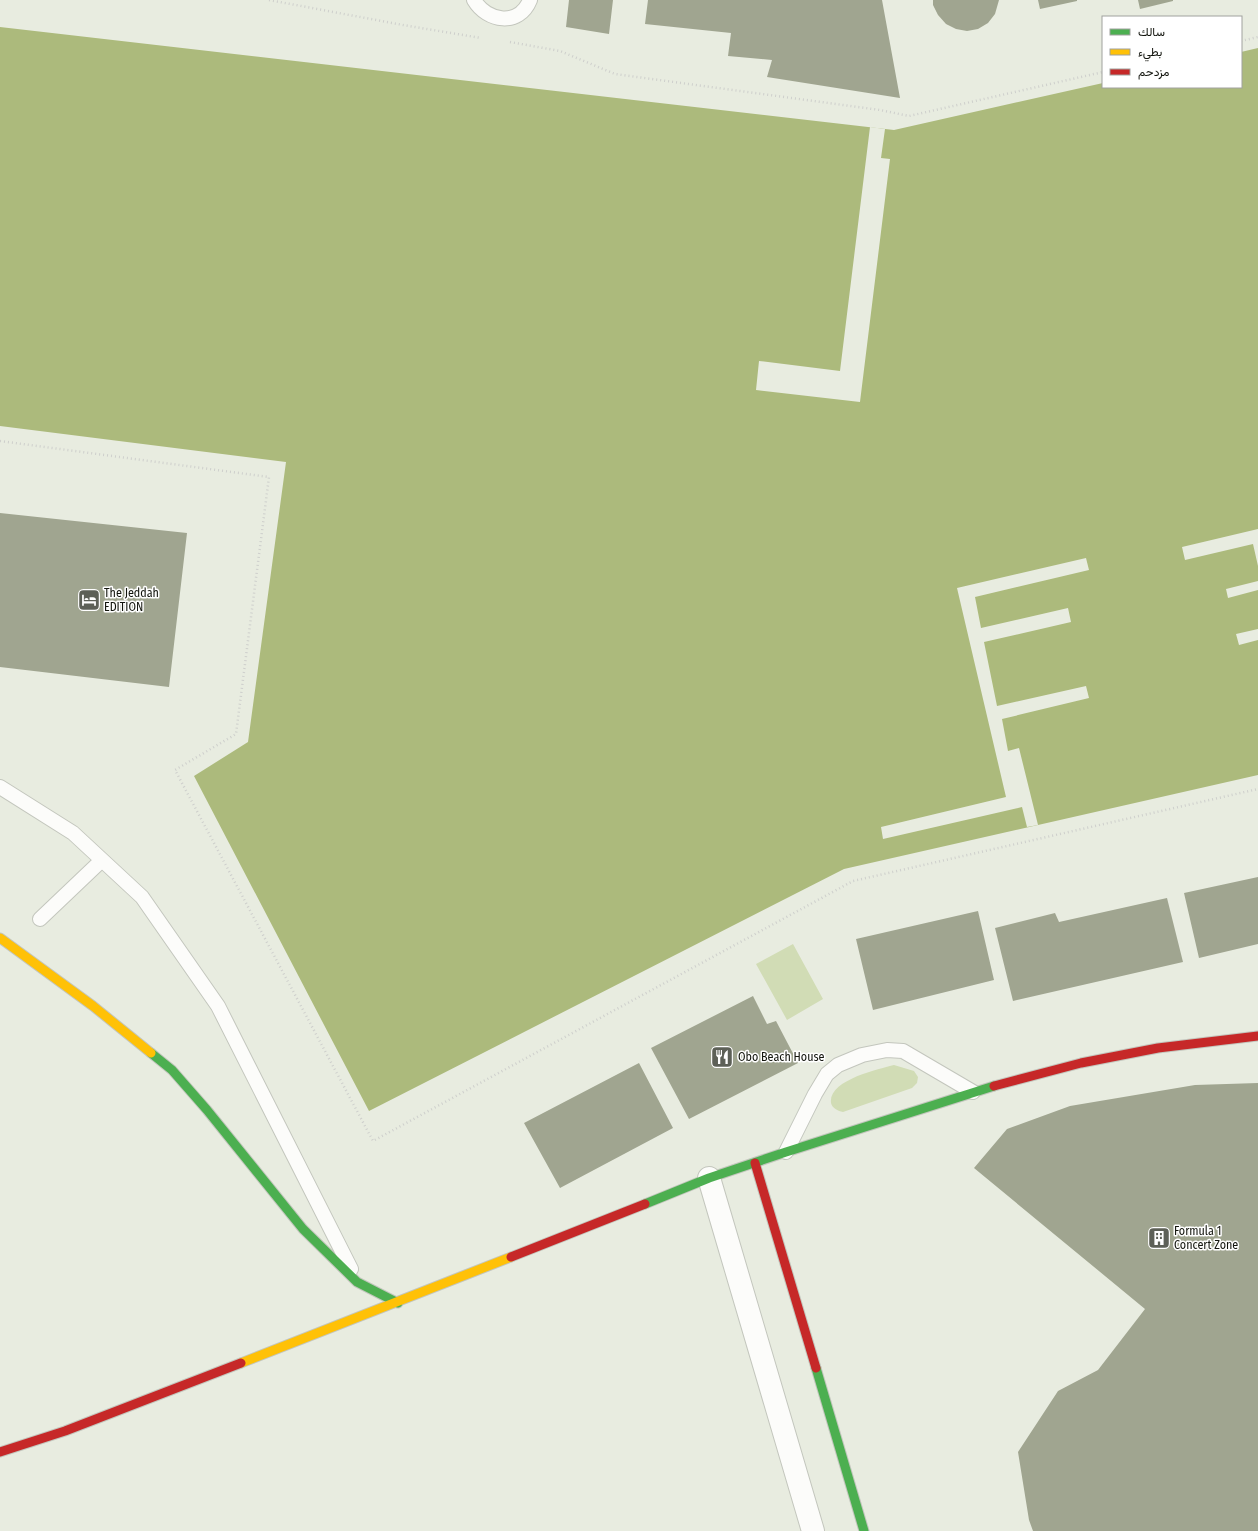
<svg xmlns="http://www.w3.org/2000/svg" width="1258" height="1531" viewBox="0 0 1258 1531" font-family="'Fira Sans Condensed',Vazirmatn,sans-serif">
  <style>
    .green { fill: #d1dcb5 }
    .water { fill: #acba7c }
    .pier { fill: #e8ece0 }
    .building { fill: #a0a590 }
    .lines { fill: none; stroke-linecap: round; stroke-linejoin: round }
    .lane-casing { stroke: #c3c6bd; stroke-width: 16 }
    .street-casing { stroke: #c3c6bd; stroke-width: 24 }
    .fast-casing { stroke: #c3c6bd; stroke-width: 11 }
    .slow-casing { stroke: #c3c6bd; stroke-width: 11 }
    .jam-casing { stroke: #c3c6bd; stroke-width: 11 }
    .path { stroke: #cecfcc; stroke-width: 2.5; stroke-dasharray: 1 3; stroke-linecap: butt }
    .lane { stroke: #fcfcfa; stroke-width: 14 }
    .street { stroke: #fcfcfa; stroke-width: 22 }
    .fast { stroke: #4caf50; stroke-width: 9 }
    .slow { stroke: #ffc107; stroke-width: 9 }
    .jam { stroke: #c62828; stroke-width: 9 }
    .labels { text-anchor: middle; stroke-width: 3; stroke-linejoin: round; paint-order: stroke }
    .poi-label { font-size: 12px; fill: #12140d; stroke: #fff; text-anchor: start }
  </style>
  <rect width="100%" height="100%" fill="#e8ece0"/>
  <path class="green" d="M 793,944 L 823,999 L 787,1020 L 756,964 Z
    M 894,1065 L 914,1071 L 918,1077 L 917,1083 L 912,1088 L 843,1112 C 838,1111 832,1108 831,1103 C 828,1080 879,1069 894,1065 Z"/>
  <path class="water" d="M 0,27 L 894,130 L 1103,83 L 1103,87 L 1241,87 L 1241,52 L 1258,48 L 1258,775 L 844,869 L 369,1111 L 194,776 L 248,742 L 286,462 L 0,426 Z"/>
  <path class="pier" d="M 870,127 L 885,129 L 881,158 L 890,159 L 860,402 L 756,390 L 759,361 L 840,371 Z
    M 1258,529 L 1258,566 L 1253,544 L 1185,560 L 1182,547 Z
    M 1086,558 L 1089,570 L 975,597 L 981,628 L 1068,608 L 1071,622 L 984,642 L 997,706 L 1086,686 L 1089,698 L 1002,719 L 1008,751 L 1019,748 L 1038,825 L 1027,827 L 1022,807 L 883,839 L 881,827 L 1006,797 L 957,588 Z
    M 1258,581 L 1258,590 L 1228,598 L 1226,589 Z
    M 1258,629 L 1258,640 L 1239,645 L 1236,634 Z"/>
  <path class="building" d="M 569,0 L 613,0 L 609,34 L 566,27 Z
    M 648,0 L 882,0 L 900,98 L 767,77 L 772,60 L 728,56 L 731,33 L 645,24 Z
    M 933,0 L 999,0 L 995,14 L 988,23 L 978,29 L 967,31 L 956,29 L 946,24 L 938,15 L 933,5 Z
    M 1038,0 L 1077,0 L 1077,1 L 1040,9 Z
    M 1138,0 L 1173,0 L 1173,1 L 1140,9 Z
    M 0,513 L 187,533 L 169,687 L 0,667 Z
    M 1258,877 L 1258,944 L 1199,958 L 1184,893 Z
    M 1167,898 L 1183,962 L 1013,1001 L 995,928 L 1055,913 L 1059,922 Z
    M 978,911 L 994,980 L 873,1010 L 856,939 Z
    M 753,996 L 767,1024 L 776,1021 L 798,1063 L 689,1119 L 651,1048 Z
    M 639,1063 L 673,1128 L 560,1188 L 524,1123 Z
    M 1258,1083 L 1258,1531 L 1033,1531 L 1029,1520 L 1018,1452 L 1058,1391 L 1098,1370 L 1145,1309 L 974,1168 L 1007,1129 L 1070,1106 L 1195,1085 Z"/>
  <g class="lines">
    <g class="lane-casing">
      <path id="lane" d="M 474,0 C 487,22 519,27 530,0
        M 0,787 L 73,833 L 142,897 L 218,1006 L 351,1269
        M 40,919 L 102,860
        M 786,1152 L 815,1094 L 827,1074 L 838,1065 L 862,1055 L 887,1050 L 903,1051 L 973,1092"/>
    </g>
    <g class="street-casing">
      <path id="street" d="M 709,1178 L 813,1531"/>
    </g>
    <g class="fast-casing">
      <path id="fast" d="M 151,1053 L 172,1070 L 207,1110 L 303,1229 L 357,1282 L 398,1303
        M 645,1204 L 709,1178 L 786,1152 L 994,1086
        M 816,1368 L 864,1531"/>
    </g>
    <g class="slow-casing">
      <path id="slow" d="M 0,938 L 93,1006 L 151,1053
        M 241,1363 L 511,1257"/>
    </g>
    <g class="jam-casing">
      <path id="jam" d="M 994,1086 L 1081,1063 L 1158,1048 L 1258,1036
        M 755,1163 L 816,1368
        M 511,1257 L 645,1204
        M 0,1452 L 65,1431 L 241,1363"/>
    </g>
    <path class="path" d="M 269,0 L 403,25 L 481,38
      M 1241,41 L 1258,37
      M 510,42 L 560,51 L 615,74 L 880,110 L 909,116 L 1103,72
      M 0,441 L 269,477 L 236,734 L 175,770 L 373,1141 L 853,881 L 1258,789"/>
    <use href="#lane" class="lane"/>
    <use href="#street" class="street"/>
    <use href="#fast" class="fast"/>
    <use href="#slow" class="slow"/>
    <use href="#jam" class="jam"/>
  </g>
  <defs>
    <g id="hotel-square" transform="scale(1.15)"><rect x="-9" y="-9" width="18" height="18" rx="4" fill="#5d6057" stroke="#fff"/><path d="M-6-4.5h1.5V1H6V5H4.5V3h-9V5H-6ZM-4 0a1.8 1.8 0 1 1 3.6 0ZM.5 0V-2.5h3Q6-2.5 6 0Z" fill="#fff"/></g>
    <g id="restaurant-square" transform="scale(1.15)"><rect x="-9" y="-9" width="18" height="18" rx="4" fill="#5d6057" stroke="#fff"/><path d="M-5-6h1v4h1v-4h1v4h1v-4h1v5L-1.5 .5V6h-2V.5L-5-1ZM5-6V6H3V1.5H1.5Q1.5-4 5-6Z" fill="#fff"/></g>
    <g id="building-square" transform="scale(1.15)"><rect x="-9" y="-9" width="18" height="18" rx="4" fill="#5d6057" stroke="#fff"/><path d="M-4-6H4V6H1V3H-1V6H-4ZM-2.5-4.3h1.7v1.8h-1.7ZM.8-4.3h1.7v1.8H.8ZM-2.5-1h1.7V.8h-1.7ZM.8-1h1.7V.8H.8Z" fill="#fff"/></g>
  </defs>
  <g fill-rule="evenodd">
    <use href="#hotel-square" x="89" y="600"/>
    <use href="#restaurant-square" x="722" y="1057"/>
    <use href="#building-square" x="1159" y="1238"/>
  </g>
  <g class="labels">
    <g class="poi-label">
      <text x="104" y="597">The Jeddah<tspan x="104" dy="14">EDITION</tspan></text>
      <text x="738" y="1061">Obo Beach House</text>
      <text x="1174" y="1235">Formula 1<tspan x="1174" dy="14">Concert Zone</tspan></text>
    </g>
  </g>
  <rect x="1102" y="16" width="140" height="72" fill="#ffffff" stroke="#a0a19e"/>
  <rect x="1110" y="29" width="20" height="6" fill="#4caf50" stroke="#a0a19e"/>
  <text x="1138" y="36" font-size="12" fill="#12140d">سالك</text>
  <rect x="1110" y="49" width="20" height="6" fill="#ffc107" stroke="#a0a19e"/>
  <text x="1138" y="56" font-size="12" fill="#12140d">بطيء</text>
  <rect x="1110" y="69" width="20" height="6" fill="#c62828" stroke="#a0a19e"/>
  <text x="1138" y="76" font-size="12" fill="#12140d">مزدحم</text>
</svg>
